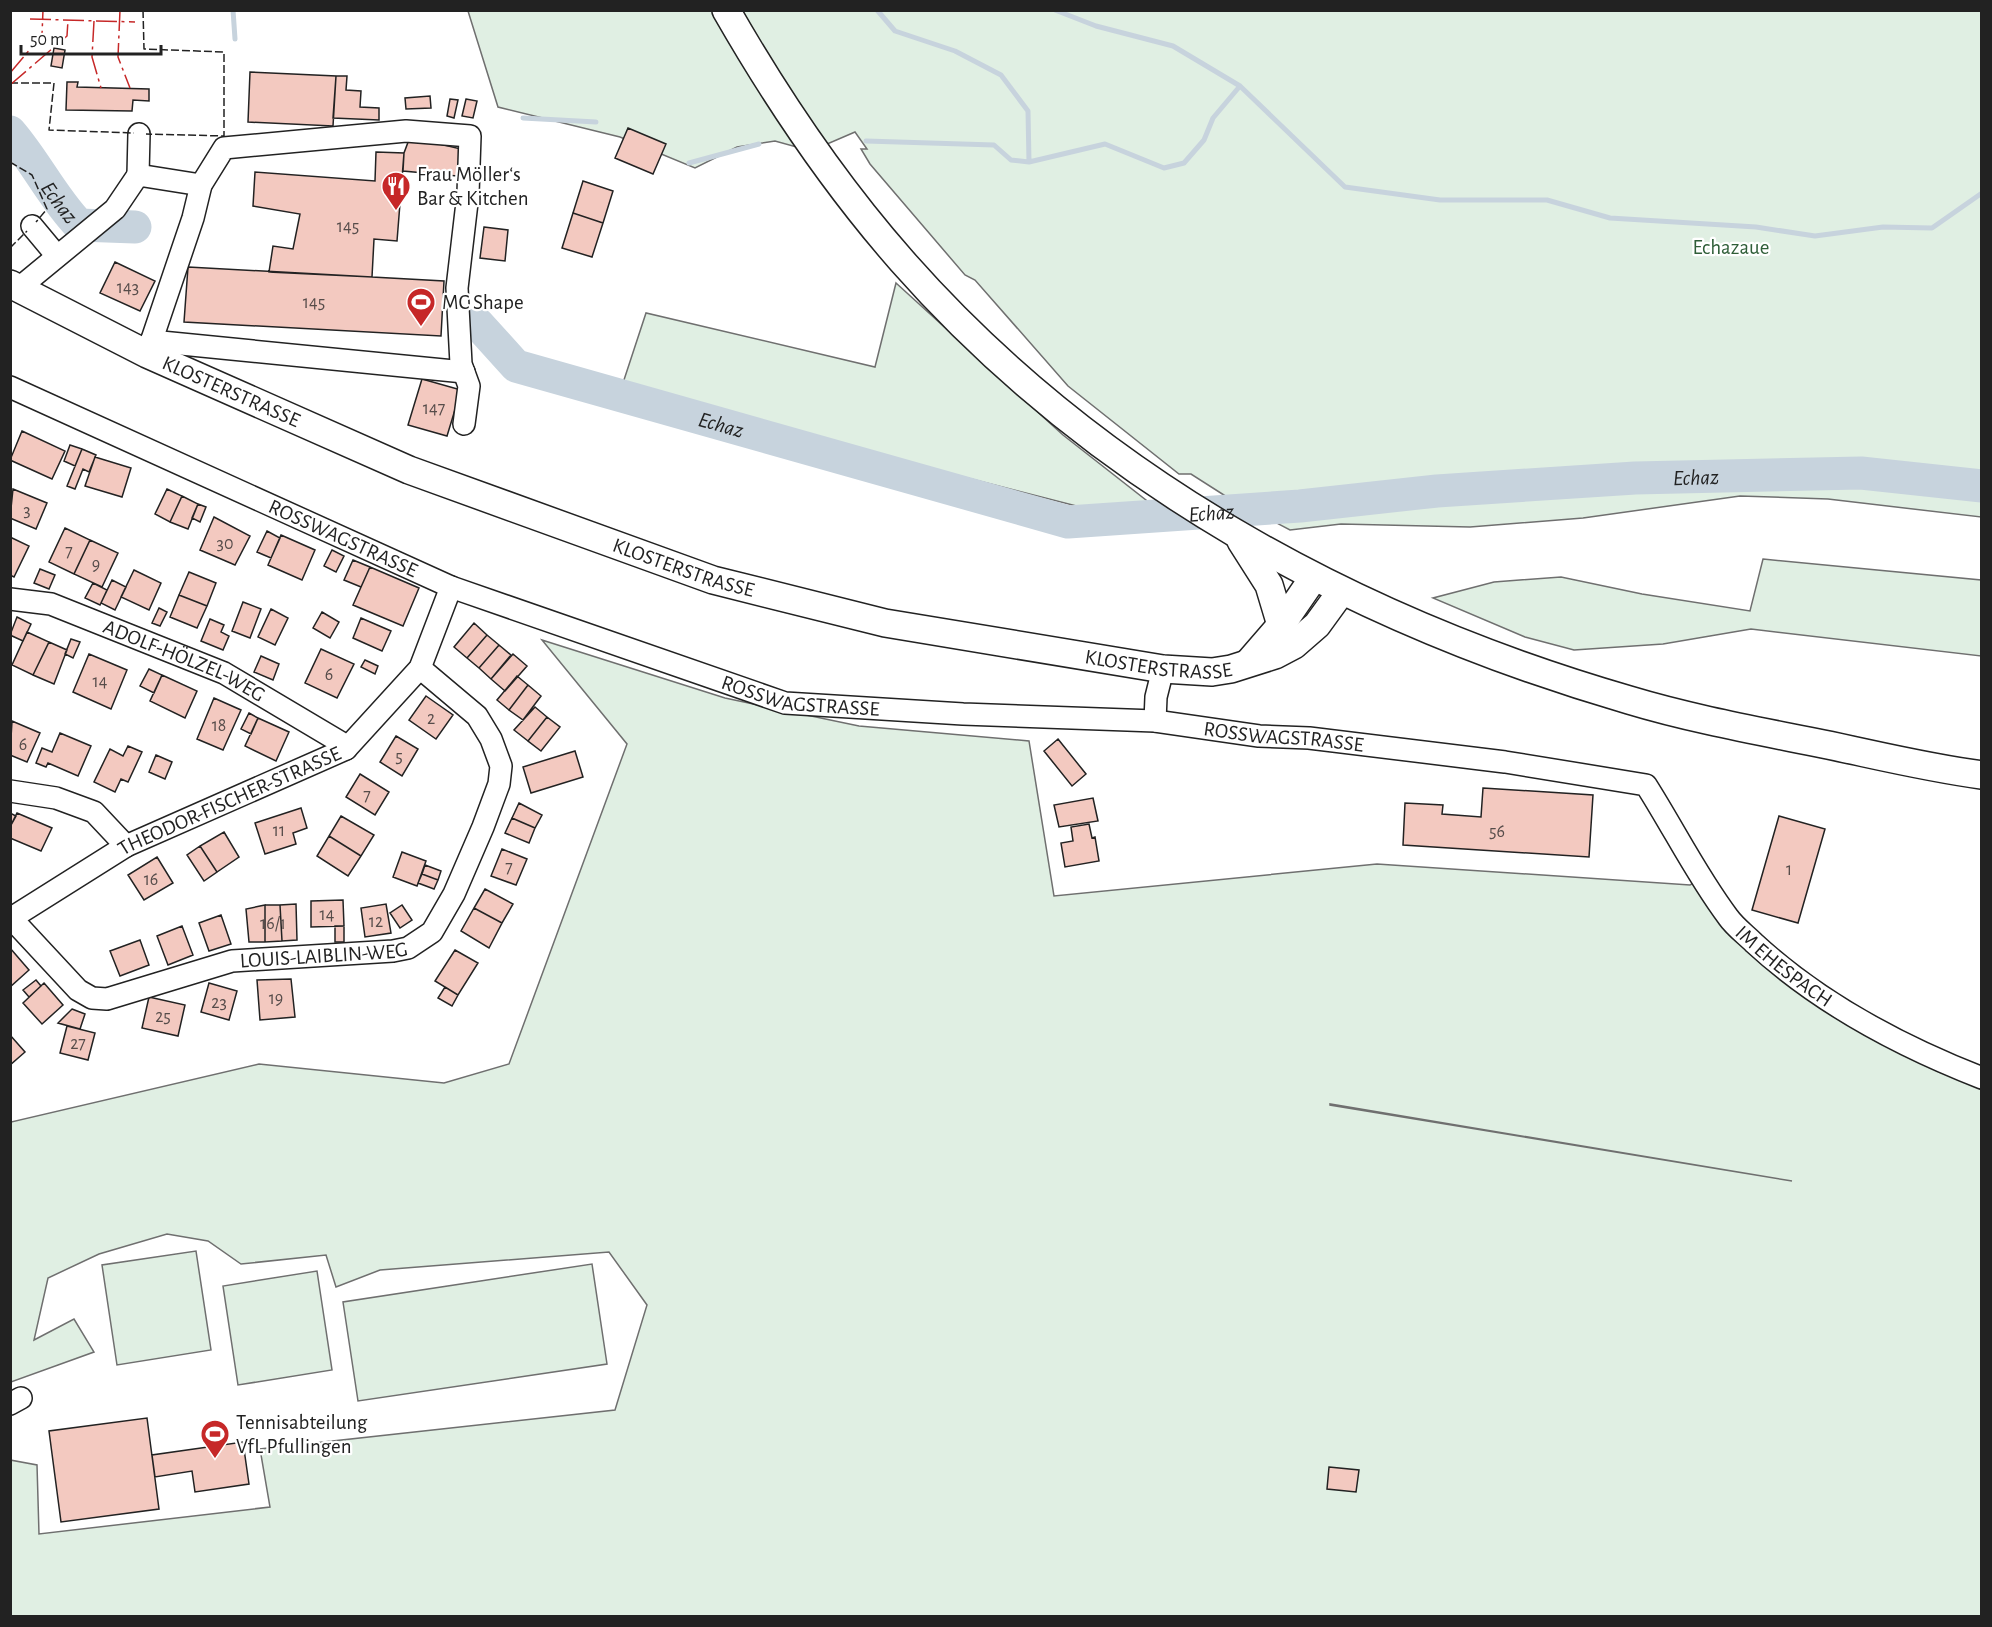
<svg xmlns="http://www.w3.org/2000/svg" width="1992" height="1627" viewBox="0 0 1992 1627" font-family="'Alegreya Sans',sans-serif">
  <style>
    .green { fill: #e0efe3; stroke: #6f6f6f; stroke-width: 1.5; fill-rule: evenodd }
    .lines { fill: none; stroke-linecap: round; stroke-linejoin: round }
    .stream { stroke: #c7d3dd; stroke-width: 5 }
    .river { stroke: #c7d3dd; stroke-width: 33 }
    .building { fill: #f3c9c0; stroke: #222; stroke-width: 1.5 }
    .minor-casing { stroke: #222; stroke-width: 24 }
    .major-casing { stroke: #222; stroke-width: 30 }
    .minor { stroke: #fff; stroke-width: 21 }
    .major { stroke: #fff; stroke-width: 27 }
    .fence { stroke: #222; stroke-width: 1.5; stroke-dasharray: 8 3; stroke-linecap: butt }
    .power { stroke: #c62828; stroke-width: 1.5; stroke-dasharray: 21 4.5 3 4.5; stroke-linecap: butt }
    .labels { text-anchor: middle; stroke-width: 4.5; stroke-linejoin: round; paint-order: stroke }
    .number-label { font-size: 18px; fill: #564c4a }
    .poi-label { font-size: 21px; fill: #222; stroke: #fff; text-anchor: start }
    .park-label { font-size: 21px; fill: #2f5e38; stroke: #fff }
    .street-label { font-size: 21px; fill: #222; stroke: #fff }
    .water-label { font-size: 22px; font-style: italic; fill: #222; stroke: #fff }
  </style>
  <rect width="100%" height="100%" fill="#fff"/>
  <path class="green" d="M 468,11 L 1981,11 L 1981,517 L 1828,499 L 1740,496 L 1583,518 L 1470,527 L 1341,524 L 1290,530 L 1227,497 L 1191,474 L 1179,474 L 1068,386 L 975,280 L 965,275 L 870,164 L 861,149 L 867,149 L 855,132 L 811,151 L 775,141 L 737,147 L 695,168 L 620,137 L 498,107 Z
    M 896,283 L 1063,435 L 1151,504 L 1096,511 L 621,389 L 646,313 L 875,367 Z
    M 1763,559 L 1981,580 L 1981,656 L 1751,629 L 1663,644 L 1574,650 L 1525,637 L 1433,598 L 1494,582 L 1561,577 L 1642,594 L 1750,611 Z
    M 542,640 L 725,698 L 859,726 L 1029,741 L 1054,896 L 1377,864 L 1690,885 L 1703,878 L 1771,958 L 1981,1078 L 1981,1616 L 11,1616 L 10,1460 L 37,1465 L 39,1534 L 270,1507 L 260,1449 L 615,1410 L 647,1305 L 609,1252 L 380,1270 L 336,1287 L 326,1255 L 241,1264 L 208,1241 L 167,1234 L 99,1254 L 48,1278 L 34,1340 L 74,1319 L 94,1352 L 11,1382 L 11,1122 L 259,1064 L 444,1083 L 509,1064 L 627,744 ZM 1330,1105 L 1330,1104 L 1792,1181 Z
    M 196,1251 L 211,1350 L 117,1365 L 102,1265 Z
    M 592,1264 L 607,1364 L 358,1401 L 343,1302 Z
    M 317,1271 L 332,1370 L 238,1385 L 223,1286 Z"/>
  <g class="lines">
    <path class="stream" d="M 233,10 L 235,39
      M 877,10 L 895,31 L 955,51 L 1001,75 L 1028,111 L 1029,162
      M 1055,10 L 1096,26 L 1173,46 L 1240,86 L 1345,187 L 1440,200 L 1547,200 L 1610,218 L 1756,227 L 1815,236 L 1883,227 L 1932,228 L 1982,193
      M 523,118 L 596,122
      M 866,141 L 994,145 L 1011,160 L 1029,162 L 1105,144 L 1164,168 L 1184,163 L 1204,140 L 1213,118 L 1240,86
      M 689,163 L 759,144"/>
    <g class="river">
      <path id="s1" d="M 10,132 C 36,162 52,197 79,225 L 135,227"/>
      <path id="s2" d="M 478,324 L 516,366 L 1068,522 L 1300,506 L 1437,491 L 1635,478 L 1861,473 L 1982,486"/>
    </g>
  </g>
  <path class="building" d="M 54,48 L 65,50 L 62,68 L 51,66 Z
    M 250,72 L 336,76 L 333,126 L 248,122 Z
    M 336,76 L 347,76 L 346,90 L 361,91 L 360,107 L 379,108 L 379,120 L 333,118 Z
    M 67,82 L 78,82 L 77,87 L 149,89 L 149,101 L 133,100 L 132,111 L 66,110 Z
    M 430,96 L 431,108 L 406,109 L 405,98 Z
    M 450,99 L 458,100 L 454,118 L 447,116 Z
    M 466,99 L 477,101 L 473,118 L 462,116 Z
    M 628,128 L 666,144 L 653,174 L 615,158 Z
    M 410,137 L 461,149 L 457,176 L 403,171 L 404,153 Z
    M 376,152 L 404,153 L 397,241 L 374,239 L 372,277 L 269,272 L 273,246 L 293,249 L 300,214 L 253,206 L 255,172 L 375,181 Z
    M 583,181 L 613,191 L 603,223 L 573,213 Z
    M 573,213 L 603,223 L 592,257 L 562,248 Z
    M 484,227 L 508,230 L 505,261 L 480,258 Z
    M 115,262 L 155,281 L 140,311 L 100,293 Z
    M 188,267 L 444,281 L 441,336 L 184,322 Z
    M 422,379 L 461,390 L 447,436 L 408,425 Z
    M 22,431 L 65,451 L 52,479 L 10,460 Z
    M 70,445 L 82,449 L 75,466 L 64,461 Z
    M 82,449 L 96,455 L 89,472 L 83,469 L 75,489 L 67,486 Z
    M 95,457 L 131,468 L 122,497 L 85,486 Z
    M 13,489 L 47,503 L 36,529 L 10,518 Z
    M 167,489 L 182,496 L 170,522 L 155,514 Z
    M 182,496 L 198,504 L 188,529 L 170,522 Z
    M 198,504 L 206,507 L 200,522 L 192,518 Z
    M 214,517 L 250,536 L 235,565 L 200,550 Z
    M 65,528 L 90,540 L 74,574 L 49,562 Z
    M 267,531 L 280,538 L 271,558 L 257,552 Z
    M 281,535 L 315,550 L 302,580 L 268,565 Z
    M 10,537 L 29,546 L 14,577 L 10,575 Z
    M 90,540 L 118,553 L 102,587 L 74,574 Z
    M 332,550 L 344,556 L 336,572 L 324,566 Z
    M 353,560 L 370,567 L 361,587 L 344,580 Z
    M 370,567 L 419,588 L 403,626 L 353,605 Z
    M 40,569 L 55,575 L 49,589 L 34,583 Z
    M 134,570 L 161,583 L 149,610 L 121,597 Z
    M 189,572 L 216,583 L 207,606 L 179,595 Z
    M 112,580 L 126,587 L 115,610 L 101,603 Z
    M 93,583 L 107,590 L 100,605 L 85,598 Z
    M 179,595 L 207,606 L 197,628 L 170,617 Z
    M 243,602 L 261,609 L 250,638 L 232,631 Z
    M 159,608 L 167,612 L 160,626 L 152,623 Z
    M 271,609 L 288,618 L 275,645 L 258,637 Z
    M 322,612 L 339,622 L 330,638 L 313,628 Z
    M 17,617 L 31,624 L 23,641 L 10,635 Z
    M 361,618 L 391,631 L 382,651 L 353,638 Z
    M 210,619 L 224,625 L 221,632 L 229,636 L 223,650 L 201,641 Z
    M 474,623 L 487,635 L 467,658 L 454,647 Z
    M 27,632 L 49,642 L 33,675 L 12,665 Z
    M 487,635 L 499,645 L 479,668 L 467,658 Z
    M 71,639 L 80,642 L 73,658 L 65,654 Z
    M 49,642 L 67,650 L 54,684 L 33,675 Z
    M 499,645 L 511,655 L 491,679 L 479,668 Z
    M 321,649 L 354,664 L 337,698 L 305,683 Z
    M 89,654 L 127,670 L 111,709 L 73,692 Z
    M 513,654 L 527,666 L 505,691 L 491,679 Z
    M 261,656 L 279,664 L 273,680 L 254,672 Z
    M 365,660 L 378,666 L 375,674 L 361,667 Z
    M 149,669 L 162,675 L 154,693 L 140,686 Z
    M 162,675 L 197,691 L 185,718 L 150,701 Z
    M 517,676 L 528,685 L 509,710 L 497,700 Z
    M 528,685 L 541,696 L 523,720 L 509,710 Z
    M 426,696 L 453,715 L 436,739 L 409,720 Z
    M 214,698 L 241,710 L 223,750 L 197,739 Z
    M 535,707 L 547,717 L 528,741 L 514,730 Z
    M 249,713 L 258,718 L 251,734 L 241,729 Z
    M 547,717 L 560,727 L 541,751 L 528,741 Z
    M 258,718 L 289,732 L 276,761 L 245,746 Z
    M 12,721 L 40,733 L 27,762 L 10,755 Z
    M 60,733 L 91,746 L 78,776 L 48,763 L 46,767 L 36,763 L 42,748 L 52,752 Z
    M 396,736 L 418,749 L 402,776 L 380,762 Z
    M 1058,739 L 1086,774 L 1072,786 L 1044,751 Z
    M 128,746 L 142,752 L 128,782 L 121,779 L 115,792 L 94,782 L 110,749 L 123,756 Z
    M 575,751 L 583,777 L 531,793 L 523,767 Z
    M 156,755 L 172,762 L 165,779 L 149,772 Z
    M 360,774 L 389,792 L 375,815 L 346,797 Z
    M 1483,788 L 1593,795 L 1589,857 L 1403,845 L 1405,803 L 1443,805 L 1442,814 L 1481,817 Z
    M 1093,798 L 1098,821 L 1059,827 L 1054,805 Z
    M 519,803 L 542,815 L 535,828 L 512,818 Z
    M 301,808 L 307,828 L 293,833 L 296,844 L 265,854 L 255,823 Z
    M 10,813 L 16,816 L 10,827 Z
    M 17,813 L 52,828 L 41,851 L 10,838 L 10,827 Z
    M 341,816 L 374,835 L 361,856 L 329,836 Z
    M 1779,816 L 1825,829 L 1798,923 L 1752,910 Z
    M 512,818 L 535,828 L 529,843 L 505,833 Z
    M 1089,824 L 1092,838 L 1095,837 L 1099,861 L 1065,867 L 1061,843 L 1073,841 L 1071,827 Z
    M 224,832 L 239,857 L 217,872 L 200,846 Z
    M 329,836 L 361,856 L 348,876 L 317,856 Z
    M 200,846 L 217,872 L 204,881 L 187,855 Z
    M 502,849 L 527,859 L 516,885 L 491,876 Z
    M 402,852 L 426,861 L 417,886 L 393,877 Z
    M 157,857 L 173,883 L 144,900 L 128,875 Z
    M 425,865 L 441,871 L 438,880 L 422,874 Z
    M 422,874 L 438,880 L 434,889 L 418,883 Z
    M 485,889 L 513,904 L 502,923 L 474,908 Z
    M 343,900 L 344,926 L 311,927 L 311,901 Z
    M 296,904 L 297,940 L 282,941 L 280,905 Z
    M 386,904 L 391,933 L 365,937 L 361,908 Z
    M 265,905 L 265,942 L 249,942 L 246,909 Z
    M 265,905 L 280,905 L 282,941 L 265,942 Z
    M 402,905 L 412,920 L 400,928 L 390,913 Z
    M 474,908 L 502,923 L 489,948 L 461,931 Z
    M 221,915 L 231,944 L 209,951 L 199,923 Z
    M 182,926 L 193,955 L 168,965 L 157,936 Z
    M 335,926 L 344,926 L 344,942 L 335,942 Z
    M 140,940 L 149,965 L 120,976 L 110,951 Z
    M 10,948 L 29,970 L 10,987 Z
    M 455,950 L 478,963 L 458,995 L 435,981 Z
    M 291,979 L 295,1017 L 260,1020 L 257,980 Z
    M 36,980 L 41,986 L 29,997 L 23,990 Z
    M 44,983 L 63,1005 L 42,1024 L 23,1003 Z
    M 209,983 L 237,991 L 229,1020 L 201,1012 Z
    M 445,987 L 458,995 L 452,1006 L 438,998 Z
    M 149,997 L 185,1005 L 178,1036 L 142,1028 Z
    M 72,1009 L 85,1014 L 80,1029 L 58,1023 Z
    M 67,1026 L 95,1033 L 88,1060 L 60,1053 Z
    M 10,1035 L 25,1052 L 10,1065 Z
    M 147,1418 L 159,1509 L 61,1522 L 49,1431 Z
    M 243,1442 L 249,1484 L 195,1492 L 192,1471 L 155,1477 L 152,1455 Z
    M 1329,1467 L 1359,1470 L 1356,1492 L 1327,1489 Z"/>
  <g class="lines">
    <g class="minor-casing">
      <g id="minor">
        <path d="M 138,175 L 139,134"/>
        <path d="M 32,226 L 57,256"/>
        <path d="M 19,288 L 115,209 L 138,175 L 201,185"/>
        <path d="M 151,341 L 464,372"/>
        <path d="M 147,354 L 193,218 L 201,185 L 224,148 L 406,131 L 470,136 L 468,194 L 457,288 L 461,364 L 469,386 L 464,424"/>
        <path id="s3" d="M 10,387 L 451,587 L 785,703 L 963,714 L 1155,721 L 1259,736 L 1309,738 L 1505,762 L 1646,785 C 1674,829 1697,876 1728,917 C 1735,927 1746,935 1754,943 C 1819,1003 1900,1046 1982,1078"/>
        <path id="s4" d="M 10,599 L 51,604 L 224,673 L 340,742 L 346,749"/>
        <path d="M 1155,721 L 1156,697 L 1163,669"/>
        <path d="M 10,791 L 56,798 L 94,812 L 126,846"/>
        <path id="s5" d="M 11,918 L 78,990 L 92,998 L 107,999 L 232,961 L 393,951 L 408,948 L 432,932 L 454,894 L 483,827 L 499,784 L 501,766 L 491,739 L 477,716 L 420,668"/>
        <path id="s6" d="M 10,919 L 126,846 L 346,749 L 420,668 L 451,587"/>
        <path d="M 10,1404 L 21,1398"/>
      </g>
    </g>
    <g class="major-casing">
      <g id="major">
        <path d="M 726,10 C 777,99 835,185 902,261 C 1094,479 1353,620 1629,700 C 1692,719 1759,731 1823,744 C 1876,755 1928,768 1982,775"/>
        <path id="s7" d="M 10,284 L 147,354 L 409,470 L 713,580 L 885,623 L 1163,669 L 1212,672 L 1231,669 L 1275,655 L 1294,645 L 1317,625 L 1341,592"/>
        <path d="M 1241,541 L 1269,585 L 1281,625"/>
        <path d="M 1249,662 L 1281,625 L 1314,577"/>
      </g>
    </g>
    <use href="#minor" class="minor"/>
    <use href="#major" class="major"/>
    <path class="fence" d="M 143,10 L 144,49 L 224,52 L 224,136 L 146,134
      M 10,83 L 54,83 L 49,130 L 134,133
      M 10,162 L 32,175 L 47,209 L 36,222
      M 10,248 L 27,231"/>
    <path class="power" d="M 120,10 L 118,57 L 130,88
      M 30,19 L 135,22
      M 94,21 L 92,57 L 101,88
      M 10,73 L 42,35 L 43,10
      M 10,85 L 67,36 L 68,20"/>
  </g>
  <defs>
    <g id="restaurant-pin" transform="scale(1.5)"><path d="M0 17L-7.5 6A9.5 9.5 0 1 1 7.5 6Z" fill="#c62828" stroke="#fff"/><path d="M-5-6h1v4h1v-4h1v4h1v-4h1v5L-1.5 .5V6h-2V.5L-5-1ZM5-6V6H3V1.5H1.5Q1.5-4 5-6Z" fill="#fff"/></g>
    <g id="stadium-pin" transform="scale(1.5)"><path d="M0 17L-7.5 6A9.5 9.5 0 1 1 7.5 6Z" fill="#c62828" stroke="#fff"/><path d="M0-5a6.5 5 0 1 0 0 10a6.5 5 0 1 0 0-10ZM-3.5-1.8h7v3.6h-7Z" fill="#fff"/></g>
  </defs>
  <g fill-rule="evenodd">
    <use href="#restaurant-pin" x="396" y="186"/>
    <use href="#stadium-pin" x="421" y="302"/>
    <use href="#stadium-pin" x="215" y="1434"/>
  </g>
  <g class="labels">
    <g class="number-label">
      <text x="348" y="232">145</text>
      <text x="128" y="293">143</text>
      <text x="314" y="308">145</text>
      <text x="434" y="414">147</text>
      <text x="27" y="516">3</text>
      <text x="225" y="549">30</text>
      <text x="69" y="557">7</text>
      <text x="96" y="570">9</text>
      <text x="329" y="680">6</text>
      <text x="100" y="687">14</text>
      <text x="431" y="724">2</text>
      <text x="219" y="731">18</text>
      <text x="23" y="750">6</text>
      <text x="399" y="762">5</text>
      <text x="367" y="801">7</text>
      <text x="279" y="836">11</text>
      <text x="1497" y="837">56</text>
      <text x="509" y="873">7</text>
      <text x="1789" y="875">1</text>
      <text x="151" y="885">16</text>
      <text x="327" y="920">14</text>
      <text x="376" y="927">12</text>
      <text x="273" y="929">16/1</text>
      <text x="276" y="1004">19</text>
      <text x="219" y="1008">23</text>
      <text x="163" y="1022">25</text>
      <text x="78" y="1049">27</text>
    </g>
    <g class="poi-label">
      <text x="417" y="181">Frau Möller‘s<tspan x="417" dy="24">Bar &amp; Kitchen</tspan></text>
      <text x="442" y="309">MC Shape</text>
      <text x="236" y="1429">Tennisabteilung<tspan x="236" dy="24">VfL Pfullingen</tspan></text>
    </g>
    <g class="park-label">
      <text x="1731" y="254">Echazaue</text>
    </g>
    <g class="street-label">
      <text dy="7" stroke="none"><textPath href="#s7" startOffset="246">KLOSTERSTRASSE</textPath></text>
      <text dy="7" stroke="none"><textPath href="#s3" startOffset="366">ROSSWAGSTRASSE</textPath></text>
      <text dy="7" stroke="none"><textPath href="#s7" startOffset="732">KLOSTERSTRASSE</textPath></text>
      <text dy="7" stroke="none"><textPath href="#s7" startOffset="1218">KLOSTERSTRASSE</textPath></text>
      <text dy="7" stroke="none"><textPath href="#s4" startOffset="186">ADOLF-HÖLZEL-WEG</textPath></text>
      <text dy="7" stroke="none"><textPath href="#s3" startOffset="852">ROSSWAGSTRASSE</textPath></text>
      <text dy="7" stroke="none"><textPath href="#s3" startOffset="1338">ROSSWAGSTRASSE</textPath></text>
      <text dy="7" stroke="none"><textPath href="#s6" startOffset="250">THEODOR-FISCHER-STRASSE</textPath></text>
      <text dy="7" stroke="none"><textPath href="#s5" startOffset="352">LOUIS-LAIBLIN-WEG</textPath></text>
      <text dy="7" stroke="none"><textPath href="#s3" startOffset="1934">IM EHESPACH</textPath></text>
    </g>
    <g class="water-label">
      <text dy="8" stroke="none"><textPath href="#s1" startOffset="86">Echaz</textPath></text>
      <text dy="8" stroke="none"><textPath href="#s2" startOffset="270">Echaz</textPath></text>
      <text dy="8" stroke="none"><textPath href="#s2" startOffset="1260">Echaz</textPath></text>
      <text dy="8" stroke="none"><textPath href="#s2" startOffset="774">Echaz</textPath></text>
    </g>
  </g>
  <rect width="1992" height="1627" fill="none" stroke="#222222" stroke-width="24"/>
  <path d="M21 45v9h140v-9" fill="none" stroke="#222222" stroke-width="3"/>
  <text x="30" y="45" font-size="18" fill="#222222" stroke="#ffffff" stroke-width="4.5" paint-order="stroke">50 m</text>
</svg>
